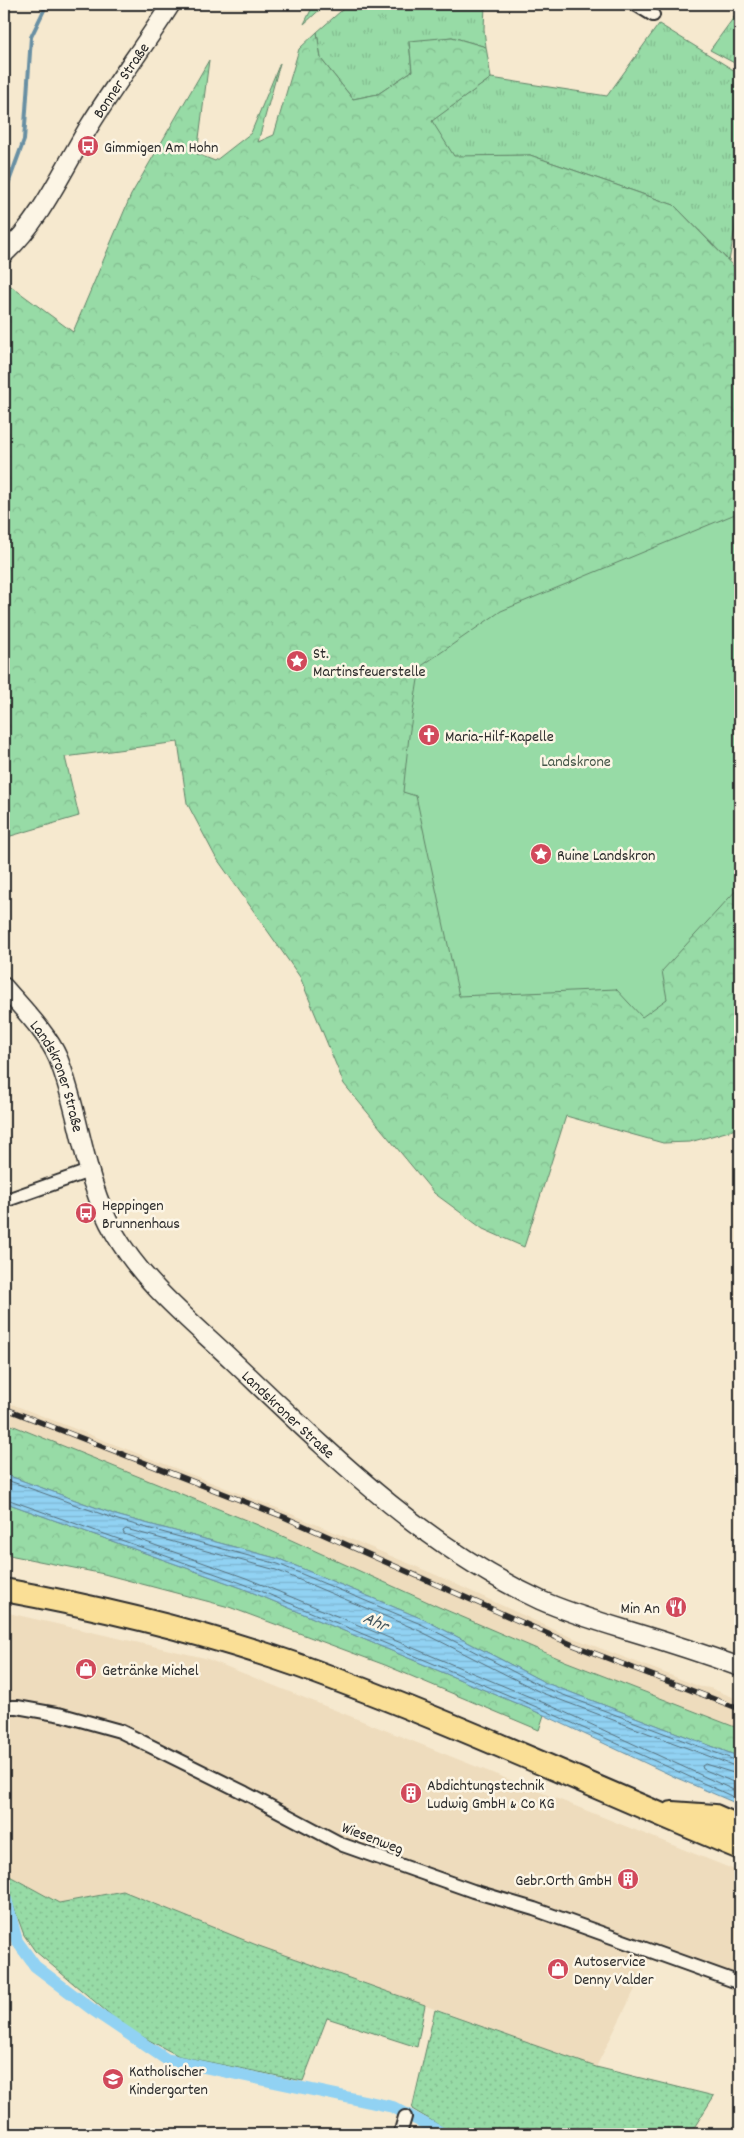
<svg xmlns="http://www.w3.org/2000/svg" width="744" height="2138" viewBox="0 0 744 2138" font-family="Dekko,sans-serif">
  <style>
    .built { fill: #eedcbd }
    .grass { fill: url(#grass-tufts); stroke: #618368 }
    .forest { fill: url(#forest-crowns); stroke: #618368 }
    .park { fill: #97dba6; stroke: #618368 }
    .garden { fill: url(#garden-dots); stroke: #618368 }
    .water { fill: url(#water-rules); stroke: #688fa3 }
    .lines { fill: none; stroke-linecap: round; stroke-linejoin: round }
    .shore { stroke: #546e7b; stroke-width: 1 }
    .stream { stroke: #688fa3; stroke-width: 4 }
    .canal { stroke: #91d2f3; stroke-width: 12 }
    .street-casing { stroke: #2b2b2b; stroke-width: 16 }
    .secondary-casing { stroke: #2b2b2b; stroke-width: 21 }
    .highway-casing { stroke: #2b2b2b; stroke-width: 26 }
    .street { stroke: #fcf5e5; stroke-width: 12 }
    .secondary { stroke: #fcf5e5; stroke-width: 18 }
    .highway { stroke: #fadf96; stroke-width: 22 }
    .rail-casing { stroke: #2b2b2b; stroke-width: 5.5 }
    .rail { stroke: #fcf5e5; stroke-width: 4; stroke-dasharray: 11; stroke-linecap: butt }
    .labels { text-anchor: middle; stroke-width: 5; stroke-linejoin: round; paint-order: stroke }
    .street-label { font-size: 16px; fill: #2b2b2b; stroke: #fcf5e5 }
    .poi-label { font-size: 16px; fill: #2b2b2b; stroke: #fcf5e5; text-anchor: start }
    .park-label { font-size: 16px; fill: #46574a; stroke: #fcf5e5 }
    .water-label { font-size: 18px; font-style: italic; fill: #44555d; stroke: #fcf5e5 }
  </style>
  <defs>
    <pattern id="grass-tufts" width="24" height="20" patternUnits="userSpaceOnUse" patternTransform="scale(1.25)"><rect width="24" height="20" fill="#97dba6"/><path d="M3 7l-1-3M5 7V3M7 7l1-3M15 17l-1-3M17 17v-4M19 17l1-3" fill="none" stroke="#82bc8f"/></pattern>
    <pattern id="forest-crowns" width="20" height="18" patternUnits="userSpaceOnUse" patternTransform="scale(1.25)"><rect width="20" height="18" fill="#97dba6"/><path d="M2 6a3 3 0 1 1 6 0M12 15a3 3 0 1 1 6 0" fill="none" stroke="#82bc8f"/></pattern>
    <pattern id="garden-dots" width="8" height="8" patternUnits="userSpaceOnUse" patternTransform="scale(1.25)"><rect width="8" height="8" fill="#97dba6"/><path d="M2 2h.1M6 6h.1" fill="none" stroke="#82bc8f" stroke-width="1.8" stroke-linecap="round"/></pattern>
    <pattern id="water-rules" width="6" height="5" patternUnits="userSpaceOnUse" patternTransform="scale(1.25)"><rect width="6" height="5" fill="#91d2f3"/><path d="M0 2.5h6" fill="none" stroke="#7db4d0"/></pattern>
  </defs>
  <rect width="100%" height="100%" fill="#f6e9cf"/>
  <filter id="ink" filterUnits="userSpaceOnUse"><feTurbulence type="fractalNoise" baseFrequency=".02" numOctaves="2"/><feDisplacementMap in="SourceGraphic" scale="10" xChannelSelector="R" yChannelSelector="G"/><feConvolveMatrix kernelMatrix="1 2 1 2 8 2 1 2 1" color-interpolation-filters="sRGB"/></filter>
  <g filter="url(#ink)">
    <path class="built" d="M 4,1401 L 282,1510 L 436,1575 L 566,1635 L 701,1687 L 710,1688 L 740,1700 L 740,1729 L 565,1661 L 439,1607 L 258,1525 L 4,1422 Z
      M 4,1612 L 205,1658 L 740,1872 L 740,1979 L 655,1949 L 596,2067 L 259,1946 L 123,1891 L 59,1903 L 4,1873 Z"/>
    <path class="grass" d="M 349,4 L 485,4 L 484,29 L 486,47 L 452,37 L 409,42 L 412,71 L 378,94 L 353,99 L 321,59 L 317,32 Z
      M 740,9 L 740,66 L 710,50 Z
      M 659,24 L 740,74 L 740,201 L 729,261 L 674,205 L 530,155 L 454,157 L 431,121 L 491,78 L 607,96 Z"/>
    <path class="forest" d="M 314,4 L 326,4 L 304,24 Z
      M 317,32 L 321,59 L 353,99 L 378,94 L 412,71 L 409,41 L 452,37 L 486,47 L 491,78 L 432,121 L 454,156 L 530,155 L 674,205 L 740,273 L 740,1128 L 690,1142 L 663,1143 L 566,1116 L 524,1247 L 483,1229 L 434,1193 L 344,1084 L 300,977 L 215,856 L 187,803 L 178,742 L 65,757 L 79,816 L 4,838 L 4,281 L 73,332 L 131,195 L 209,60 L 197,154 L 215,161 L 251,133 L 280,63 L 258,142 L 274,135 L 299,49 Z
      M 4,1422 L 258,1525 L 439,1607 L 565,1661 L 740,1729 L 740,1757 L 546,1683 L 425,1620 L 279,1559 L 119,1516 L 4,1474 Z
      M 4,1502 L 242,1588 L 544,1715 L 539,1730 L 385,1665 L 229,1607 L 104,1574 L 4,1554 Z"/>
    <path class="park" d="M 740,512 L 740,886 L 662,971 L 667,999 L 642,1017 L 616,989 L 459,996 L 416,796 L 403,792 L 409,736 L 420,667 L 501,611 Z"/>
    <path class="garden" d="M 4,1873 L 59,1903 L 123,1891 L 259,1946 L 425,2005 L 417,2047 L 327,2018 L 303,2081 L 179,2056 L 126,2028 L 35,1951 L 24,1935 L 9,1894 L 4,1893 Z
      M 435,2010 L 596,2067 L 714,2096 L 690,2134 L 454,2134 L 412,2109 Z"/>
    <path class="water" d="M 4,1474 L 119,1516 L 279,1559 L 425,1620 L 546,1683 L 740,1757 L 740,1805 L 677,1778 L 544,1715 L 242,1588 L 4,1502 Z"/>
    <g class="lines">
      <path class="shore" d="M 4,1479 L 118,1520 L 278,1564 L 423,1625 L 545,1688 L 740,1762
        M 4,1498 L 244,1584 L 546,1711 L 740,1800
        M 740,1768 L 542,1693 L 420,1631 L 276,1570 L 126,1529 L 123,1531 L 124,1534 L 246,1578 L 549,1705 L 740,1793
        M 740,1775 L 705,1764 L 702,1766 L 703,1769 L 740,1785"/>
      <path class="stream" d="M 4,195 L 24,140 L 31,37 L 47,4
        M 4,326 L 9,371 L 4,396"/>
      <path class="canal" d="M 4,1898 L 6,1899 L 17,1941 L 35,1966 L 93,2010 L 166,2059 L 393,2107 L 444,2134"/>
      <g class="street-casing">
        <path id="street" d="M 635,4 L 653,15
          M 4,1201 L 89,1171
          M 4,1707 L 17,1707 L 62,1715 L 120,1731 L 245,1793 L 343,1845 L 473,1891 L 534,1909 L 740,1983
          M 400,2134 L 405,2117"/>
      </g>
      <g class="secondary-casing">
        <g id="secondary">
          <path id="s1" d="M 4,254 C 42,219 63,169 90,125 C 116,83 145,45 171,4"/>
          <path id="s2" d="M 4,987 C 21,1007 48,1034 58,1058 C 81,1115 83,1180 115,1234 C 144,1284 192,1322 233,1361 C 327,1450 421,1545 540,1600 C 569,1613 600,1622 630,1631 C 667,1642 704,1654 740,1667"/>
        </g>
      </g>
      <g class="highway-casing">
        <path id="highway" d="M 4,1590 C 103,1608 202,1632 297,1665 C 447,1719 593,1787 740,1848
          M 672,1813 L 715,1816 L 740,1827"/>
      </g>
      <use href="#street" class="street"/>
      <use href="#secondary" class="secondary"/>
      <use href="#highway" class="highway"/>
      <g class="rail-casing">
        <path id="rail" d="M 4,1408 L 284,1517 L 573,1645 L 740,1709"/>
      </g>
      <use href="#rail" class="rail"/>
    </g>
  </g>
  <defs>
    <g id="bus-disc" transform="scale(1.125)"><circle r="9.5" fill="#d1495b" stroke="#fcf5e5"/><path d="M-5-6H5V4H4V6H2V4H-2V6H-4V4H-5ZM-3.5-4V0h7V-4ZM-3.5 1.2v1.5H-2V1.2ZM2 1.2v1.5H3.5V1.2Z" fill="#fff"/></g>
    <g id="sight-disc" transform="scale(1.125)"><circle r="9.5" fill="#d1495b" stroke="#fcf5e5"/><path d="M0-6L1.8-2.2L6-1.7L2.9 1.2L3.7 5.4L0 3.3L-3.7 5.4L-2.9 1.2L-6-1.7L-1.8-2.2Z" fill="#fff"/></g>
    <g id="church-disc" transform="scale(1.125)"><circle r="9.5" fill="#d1495b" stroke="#fcf5e5"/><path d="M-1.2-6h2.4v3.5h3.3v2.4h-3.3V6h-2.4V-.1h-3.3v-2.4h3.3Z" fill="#fff"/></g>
    <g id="restaurant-disc" transform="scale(1.125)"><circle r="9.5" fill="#d1495b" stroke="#fcf5e5"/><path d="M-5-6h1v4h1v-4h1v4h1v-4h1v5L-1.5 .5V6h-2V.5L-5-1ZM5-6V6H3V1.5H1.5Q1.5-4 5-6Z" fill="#fff"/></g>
    <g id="shop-disc" transform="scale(1.125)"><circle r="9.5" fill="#d1495b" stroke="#fcf5e5"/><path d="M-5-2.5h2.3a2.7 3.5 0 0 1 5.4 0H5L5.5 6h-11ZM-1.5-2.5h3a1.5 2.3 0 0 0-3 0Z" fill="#fff"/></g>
    <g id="building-disc" transform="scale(1.125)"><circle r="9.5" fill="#d1495b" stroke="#fcf5e5"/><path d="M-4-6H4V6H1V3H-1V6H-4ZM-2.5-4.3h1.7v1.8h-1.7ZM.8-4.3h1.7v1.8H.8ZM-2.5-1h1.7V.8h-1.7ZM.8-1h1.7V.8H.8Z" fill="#fff"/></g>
    <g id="school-disc" transform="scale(1.125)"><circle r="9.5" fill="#d1495b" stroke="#fcf5e5"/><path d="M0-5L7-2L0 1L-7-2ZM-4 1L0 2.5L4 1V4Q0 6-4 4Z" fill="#fff"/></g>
  </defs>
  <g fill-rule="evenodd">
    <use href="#bus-disc" x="88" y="146"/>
    <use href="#sight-disc" x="297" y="661"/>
    <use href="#church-disc" x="429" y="735"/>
    <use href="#sight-disc" x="541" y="854"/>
    <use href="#bus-disc" x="86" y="1213"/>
    <use href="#restaurant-disc" x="676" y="1607"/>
    <use href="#shop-disc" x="86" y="1669"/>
    <use href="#building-disc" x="411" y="1793"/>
    <use href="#building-disc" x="628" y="1879"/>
    <use href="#shop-disc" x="558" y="1969"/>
    <use href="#school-disc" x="113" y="2079"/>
  </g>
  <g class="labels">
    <g class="street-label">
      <text dy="6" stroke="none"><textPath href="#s1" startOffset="210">Bonner Straße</textPath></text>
      <text dy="6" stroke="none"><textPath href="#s2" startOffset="106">Landskroner Straße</textPath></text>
      <text dy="6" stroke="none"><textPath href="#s2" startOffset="526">Landskroner Straße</textPath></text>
      <text transform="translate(373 1837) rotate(21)" y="6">Wiesenweg</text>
    </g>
    <g class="poi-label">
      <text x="104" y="152">Gimmigen Am Hohn</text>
      <text x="313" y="658">St.<tspan x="313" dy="18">Martinsfeuerstelle</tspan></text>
      <text x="445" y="741">Maria-Hilf-Kapelle</text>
      <text x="557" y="860">Ruine Landskron</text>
      <text x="102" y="1210">Heppingen<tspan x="102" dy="18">Brunnenhaus</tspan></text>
      <text x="660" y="1613" text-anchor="end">Min An</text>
      <text x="102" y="1675">Getränke Michel</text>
      <text x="427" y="1790">Abdichtungstechnik<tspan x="427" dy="18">Ludwig GmbH &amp; Co KG</tspan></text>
      <text x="612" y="1885" text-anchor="end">Gebr.Orth GmbH</text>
      <text x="574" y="1966">Autoservice<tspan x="574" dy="18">Denny Valder</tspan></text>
      <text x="129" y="2076">Katholischer<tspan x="129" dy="18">Kindergarten</tspan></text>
    </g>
    <g class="park-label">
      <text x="576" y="766">Landskrone</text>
    </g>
    <g class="water-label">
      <text transform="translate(376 1621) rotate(25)" y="6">Ahr</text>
    </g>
  </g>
  <rect width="744" height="2138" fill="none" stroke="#fcf5e5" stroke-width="20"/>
  <rect x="10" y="10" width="724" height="2118" fill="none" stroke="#2b2b2b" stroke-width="2" filter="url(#ink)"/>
</svg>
